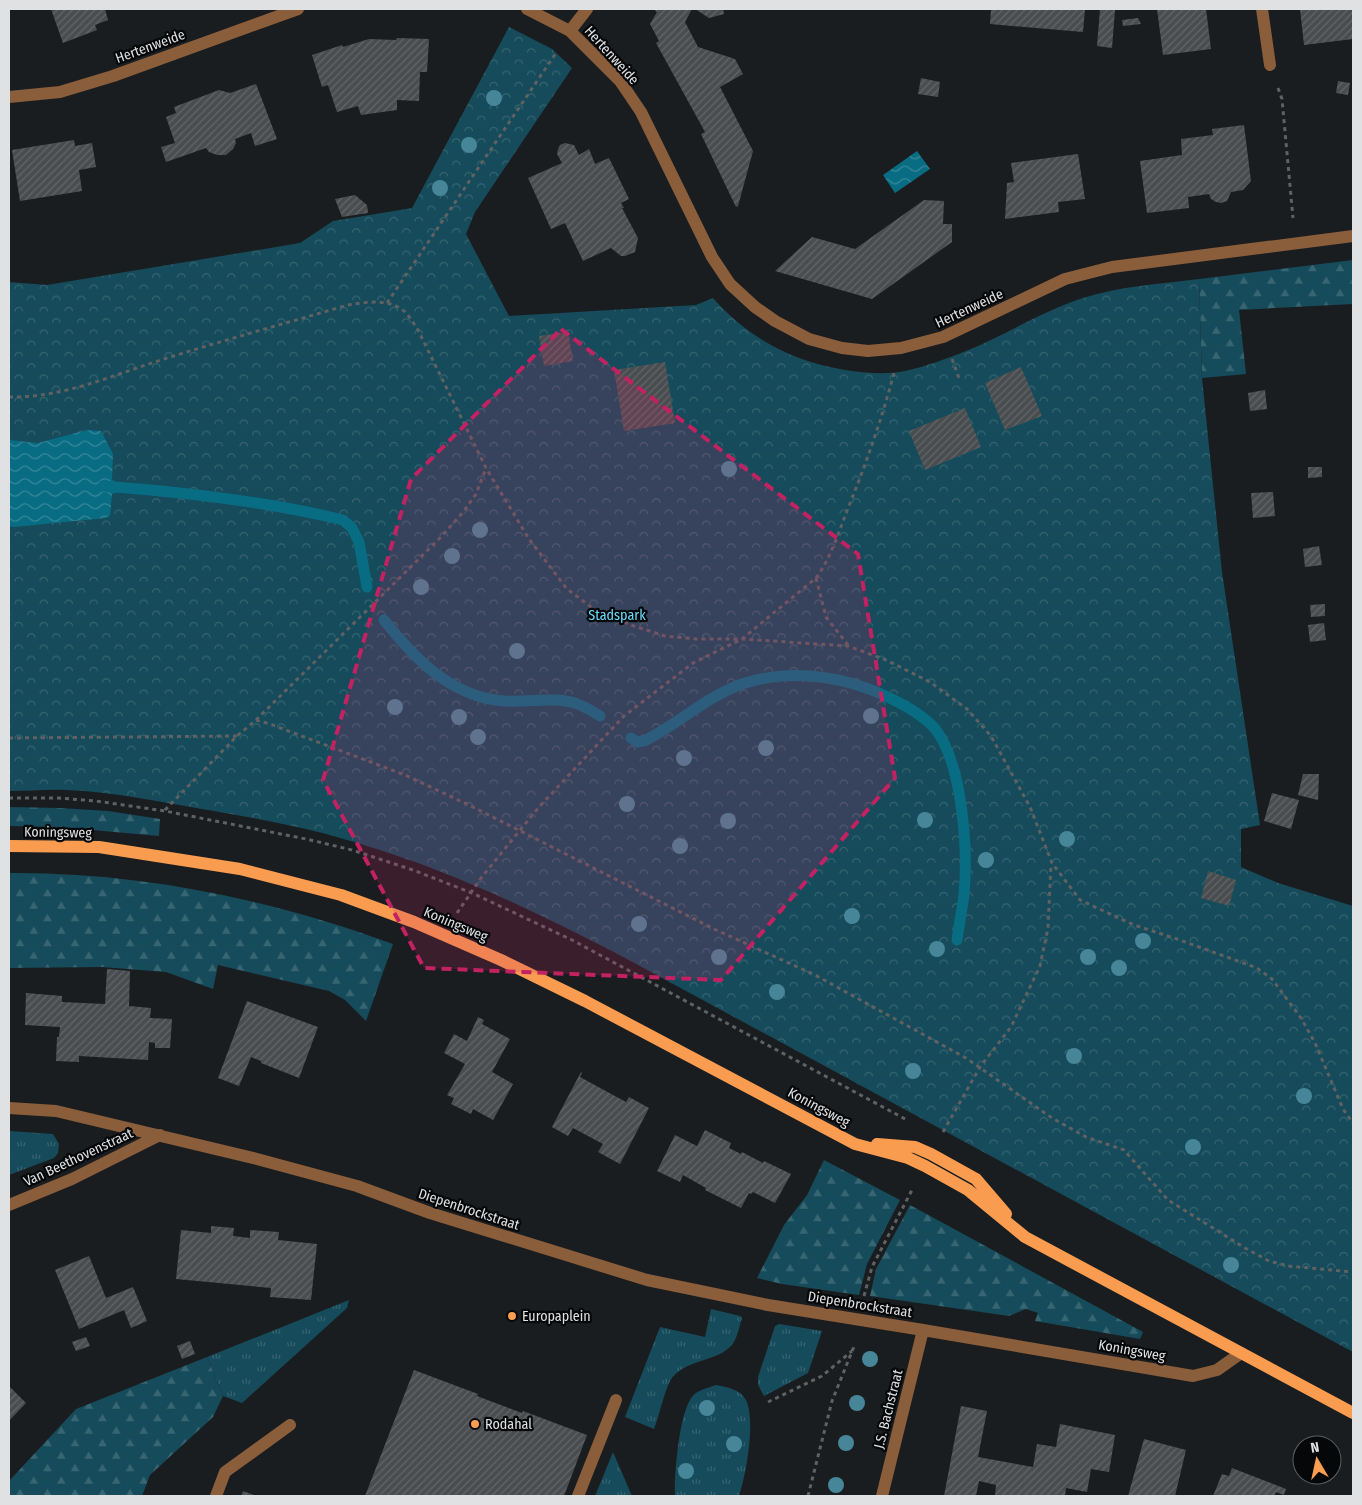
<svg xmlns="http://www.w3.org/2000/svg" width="1362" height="1505" viewBox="0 0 1362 1505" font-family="'Fira Sans Condensed',sans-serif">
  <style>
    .grass { fill: url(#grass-tufts) }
    .forest { fill: url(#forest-firs) }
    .park { fill: url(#park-crowns) }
    .water { fill: url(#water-waves) }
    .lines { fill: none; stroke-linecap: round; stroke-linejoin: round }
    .stream { stroke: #086c83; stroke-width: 11 }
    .building { fill: url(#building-hatch) }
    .path { stroke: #5f6163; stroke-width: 3; stroke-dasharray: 4 4; stroke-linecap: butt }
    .minor { stroke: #8a5d3b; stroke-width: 12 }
    .major { stroke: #fa9c50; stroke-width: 12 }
    .tree { fill: #478699 }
    .marked { fill: #c32262; fill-opacity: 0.2; stroke: #c32262; stroke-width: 4; stroke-dasharray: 10 6; stroke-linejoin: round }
    .poi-dot { fill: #fc9e52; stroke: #060708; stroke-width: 2 }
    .labels { text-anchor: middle; stroke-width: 4.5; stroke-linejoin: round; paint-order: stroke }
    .street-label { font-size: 14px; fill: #dfe1e2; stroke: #060708 }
    .park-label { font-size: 14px; fill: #6cdcfd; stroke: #060708 }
    .poi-label { font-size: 14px; fill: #dfe1e2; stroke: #060708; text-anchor: start }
  </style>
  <defs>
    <pattern id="grass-tufts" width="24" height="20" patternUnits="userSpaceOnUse" patternTransform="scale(1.25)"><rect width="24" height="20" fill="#154b5a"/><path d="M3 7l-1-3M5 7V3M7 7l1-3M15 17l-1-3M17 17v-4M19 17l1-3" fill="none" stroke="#376571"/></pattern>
    <pattern id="forest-firs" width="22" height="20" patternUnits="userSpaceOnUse" patternTransform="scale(1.25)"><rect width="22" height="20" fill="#154b5a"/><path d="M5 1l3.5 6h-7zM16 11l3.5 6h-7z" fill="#376571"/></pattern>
    <pattern id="park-crowns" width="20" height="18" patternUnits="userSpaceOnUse" patternTransform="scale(1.25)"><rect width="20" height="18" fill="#154b5a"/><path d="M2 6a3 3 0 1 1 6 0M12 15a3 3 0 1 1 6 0" fill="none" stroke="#376571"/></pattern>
    <pattern id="water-waves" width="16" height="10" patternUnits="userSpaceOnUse" patternTransform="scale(1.25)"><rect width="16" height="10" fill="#086c83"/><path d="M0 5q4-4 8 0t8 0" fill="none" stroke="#37889a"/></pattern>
    <pattern id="building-hatch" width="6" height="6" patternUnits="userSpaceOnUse" patternTransform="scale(1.25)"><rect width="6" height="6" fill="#494d4f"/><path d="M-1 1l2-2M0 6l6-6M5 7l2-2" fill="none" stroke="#636668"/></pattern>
  </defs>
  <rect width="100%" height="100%" fill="#1a1d1f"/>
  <path class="grass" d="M 9,1131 L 53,1134 L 59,1144 L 58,1153 L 54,1158 L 9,1175 Z
    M 349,1300 L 347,1308 L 242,1403 L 223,1396 L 207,1357 Z
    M 711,1309 L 740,1316 L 742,1318 C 739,1327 737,1341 730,1347 C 715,1362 682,1360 670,1381 C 664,1393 659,1416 654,1429 L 625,1417 L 660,1327 L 705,1337 Z
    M 779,1324 L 822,1331 L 808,1373 L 764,1396 L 758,1385 L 758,1377 L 775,1326 Z
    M 716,1385 C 727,1387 740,1389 746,1400 C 756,1421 746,1475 739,1496 L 675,1496 C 674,1476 679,1413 692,1397 C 697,1390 708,1388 716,1385 Z
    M 613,1452 L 632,1496 L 595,1496 Z"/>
  <path class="forest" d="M 1353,260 L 1353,304 L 1239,310 L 1246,374 L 1202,378 L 1199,279 Z
    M 9,807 L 60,808 L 108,811 L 160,819 L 159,836 L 59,827 L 9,826 Z
    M 9,873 C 140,872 270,899 393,944 L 366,1021 L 345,1000 L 329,991 L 218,965 L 213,989 L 166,972 L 102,967 L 9,968 Z
    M 824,1160 L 900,1200 L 867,1264 L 859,1295 L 782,1284 L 757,1278 L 784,1225 L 807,1195 Z
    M 910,1205 L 1143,1332 L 1140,1339 L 1035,1321 L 1038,1313 L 1026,1309 L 1009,1316 L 870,1296 L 876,1269 Z
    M 207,1357 L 223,1396 L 213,1417 L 150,1475 L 142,1496 L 9,1496 L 9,1481 L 76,1409 Z"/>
  <path class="park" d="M 509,27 L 552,49 L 572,68 L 475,212 L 466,234 L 509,316 L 696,305 L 713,298 C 748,338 792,361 845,370 C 865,373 886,375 905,371 C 924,367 949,358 966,351 C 1006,335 1042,311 1083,298 C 1120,286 1160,284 1199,279 L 1202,378 L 1222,572 L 1260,825 L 1241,829 L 1241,867 L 1278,883 L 1353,906 L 1353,1352 L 614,952 C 534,911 453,872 367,846 C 316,829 261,819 208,810 C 161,802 114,792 66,790 C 47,789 28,791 9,791 L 9,282 L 47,285 L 300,243 L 333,221 L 412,208 Z"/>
  <path class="water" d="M 917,151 L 930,169 L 895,193 L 883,175 Z
    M 87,430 L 101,431 L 113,454 L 112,480 L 119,483 L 119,492 L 112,494 L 110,516 L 105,518 L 14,527 L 9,526 L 9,440 L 38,443 Z"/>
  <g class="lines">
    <path class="stream" d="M 103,486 C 183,492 265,501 343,520 L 352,528 L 359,542 L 367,587
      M 384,620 C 415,659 451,697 504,701 C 529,703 556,695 580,705 C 587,708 594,712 600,716
      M 631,738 L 637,742 L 644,741 C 678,724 706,697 742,684 C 779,672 818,674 854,684 C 878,691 920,710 936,730 C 963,766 968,851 964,895 C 962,910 959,925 957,940"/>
  </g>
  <path class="building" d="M 51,9 L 105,9 L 108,20 L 95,25 L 97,30 L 63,43 Z
    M 653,9 L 692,9 L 685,22 L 698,47 L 735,59 L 743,74 L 720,87 L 753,151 L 738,206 L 736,207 L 701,134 L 705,132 L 656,43 L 659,41 L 650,24 L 657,12 Z
    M 695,9 L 723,9 L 724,14 L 709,18 Z
    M 991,9 L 1085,9 L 1083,32 L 990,24 Z
    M 1100,9 L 1115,10 L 1112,48 L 1097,46 Z
    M 1157,9 L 1206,9 L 1211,49 L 1163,55 Z
    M 1300,9 L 1353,9 L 1353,39 L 1304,45 Z
    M 1138,18 L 1141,24 L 1123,26 L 1122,20 Z
    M 397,38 L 429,39 L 427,72 L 420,72 L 419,101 L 397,100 L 397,110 L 361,115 L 358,106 L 337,112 L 328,85 L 322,87 L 312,55 L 342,45 L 343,47 L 369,39 L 396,40 Z
    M 921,78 L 940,82 L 938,97 L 918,94 Z
    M 1338,81 L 1350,83 L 1348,95 L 1336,93 Z
    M 256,84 L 277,139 L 255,146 L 251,133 L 235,139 L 236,143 L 233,149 L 226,155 L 217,155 L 209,152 L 206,148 L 166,162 L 161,147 L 175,143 L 166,117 L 176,113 L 174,107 L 219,90 L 230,93 Z
    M 1244,125 L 1251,181 L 1243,190 L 1231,192 L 1227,201 L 1221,203 L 1216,202 L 1211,199 L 1209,194 L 1188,197 L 1189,208 L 1147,213 L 1140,161 L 1182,155 L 1181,139 L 1213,135 L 1212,129 Z
    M 74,140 L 75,146 L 92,143 L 96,167 L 79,170 L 82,191 L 20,201 L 12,150 Z
    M 565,143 L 574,145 L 579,155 L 589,149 L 595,164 L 609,158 L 629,199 L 621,203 L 624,208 L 622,208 L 638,238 L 635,252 L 625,256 L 621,256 L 611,248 L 583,261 L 565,223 L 551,229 L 528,178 L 562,163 L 557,154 L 558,149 L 560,145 Z
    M 1078,154 L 1085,199 L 1058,202 L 1059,212 L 1005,219 L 1007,183 L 1014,182 L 1011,163 Z
    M 355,195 L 367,205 L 368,213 L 342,217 L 335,199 Z
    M 924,200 L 944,201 L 943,224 L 952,224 L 952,242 L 872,299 L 775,271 L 812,237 L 855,249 Z
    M 568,332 L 573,361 L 544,366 L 539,336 Z
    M 665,362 L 675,423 L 624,431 L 614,370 Z
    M 1021,367 L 1042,416 L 1005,430 L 985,383 Z
    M 1265,390 L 1267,409 L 1250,411 L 1248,393 Z
    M 965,408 L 981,447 L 925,470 L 909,431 Z
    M 1308,467 L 1322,467 L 1322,477 L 1308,478 Z
    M 1273,492 L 1275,516 L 1253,518 L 1251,493 Z
    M 1319,546 L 1322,565 L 1305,567 L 1303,549 Z
    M 1325,604 L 1325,616 L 1311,617 L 1310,605 Z
    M 1324,623 L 1326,640 L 1310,642 L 1308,625 Z
    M 1303,774 L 1319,774 L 1318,800 L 1298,795 Z
    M 1272,793 L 1299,800 L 1291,829 L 1264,821 Z
    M 1208,871 L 1236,880 L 1229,906 L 1201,898 Z
    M 107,969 L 130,971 L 129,1006 L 151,1008 L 150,1018 L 172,1019 L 170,1048 L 155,1048 L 155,1043 L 149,1042 L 148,1060 L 79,1056 L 79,1062 L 56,1061 L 57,1037 L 59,1037 L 60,1027 L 25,1025 L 26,993 L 62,996 L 62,1002 L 105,1004 Z
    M 247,1001 L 318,1027 L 299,1078 L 261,1063 L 261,1061 L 251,1057 L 239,1086 L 218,1078 Z
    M 478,1017 L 484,1020 L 482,1024 L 510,1039 L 492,1072 L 513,1084 L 493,1120 L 473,1109 L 471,1114 L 451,1104 L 454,1098 L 447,1095 L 465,1064 L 444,1053 L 454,1034 L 467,1041 Z
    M 581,1072 L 582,1073 L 580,1077 L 626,1102 L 629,1097 L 649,1108 L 620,1164 L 598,1152 L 603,1144 L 573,1128 L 568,1136 L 552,1127 Z
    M 705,1130 L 731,1143 L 729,1148 L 741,1154 L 742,1152 L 763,1163 L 764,1161 L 791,1174 L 775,1203 L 753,1192 L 751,1194 L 749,1193 L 741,1208 L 705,1190 L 706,1188 L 683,1175 L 680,1182 L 657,1171 L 675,1135 L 697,1146 Z
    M 211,1226 L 234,1228 L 233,1236 L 250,1238 L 250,1230 L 279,1232 L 278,1240 L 317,1244 L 311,1300 L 270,1297 L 271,1288 L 176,1279 L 181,1230 L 211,1233 Z
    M 89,1256 L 106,1298 L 133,1287 L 147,1321 L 131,1328 L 124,1310 L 79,1329 L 55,1270 Z
    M 86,1337 L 90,1346 L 76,1351 L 72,1342 Z
    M 190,1341 L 195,1354 L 182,1359 L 177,1346 Z
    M 414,1370 L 478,1394 L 477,1396 L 522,1413 L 523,1411 L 587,1435 L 564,1496 L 365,1496 Z
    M 9,1386 L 26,1403 L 9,1421 Z
    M 961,1406 L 987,1411 L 978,1457 L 1033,1467 L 1037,1444 L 1056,1447 L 1060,1424 L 1115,1435 L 1109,1472 L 1091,1469 L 1087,1492 L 1066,1488 L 1065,1496 L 995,1496 L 996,1485 L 979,1481 L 976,1496 L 944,1496 Z
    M 1144,1439 L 1186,1450 L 1175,1496 L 1128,1496 Z
    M 1232,1468 L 1286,1489 L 1284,1495 L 1276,1492 L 1274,1496 L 1213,1496 L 1222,1474 L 1229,1476 Z
    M 243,1491 L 257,1496 L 241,1496 Z"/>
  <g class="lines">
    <path class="path" d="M 1278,88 L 1282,99 L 1293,218
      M 387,303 L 556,53
      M 952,359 L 960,381
      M 9,397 C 63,398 113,375 164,359 C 225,340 286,323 348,305 C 366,302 390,298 405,312 C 410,317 413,323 417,328 L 486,468 L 529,539 L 567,589 L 598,612 L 634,626 L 665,636 L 697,639 L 742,639 L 848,646 L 886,660 L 930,682 L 967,709 L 991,736 L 1030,807 L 1052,863 L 1080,900 L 1134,925 L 1177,939 L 1257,968 L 1272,979 L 1301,1018 L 1315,1043 L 1343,1109 L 1353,1123
      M 816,578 L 826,617 L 848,645
      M 256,720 L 270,724 L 405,775 L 471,806 L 714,929 L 815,975 L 966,1058 L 1052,1118 L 1086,1137 L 1124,1150 L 1168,1200 L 1245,1248 L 1269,1261 L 1288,1266 L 1353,1272
      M 9,738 L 237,736
      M 9,798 L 58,798 L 96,801 L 165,811 L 306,839 L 352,850 L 413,870 L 472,893 L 572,940 L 907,1120
      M 165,810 L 237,736 L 256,720 L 440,538 L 464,511 L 476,494 L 486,468
      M 457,913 L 481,878 L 539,807 L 624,716 L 693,663 L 742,639 L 816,578 C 830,559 837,537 845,516 C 864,469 881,422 894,373
      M 943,1132 L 980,1067 L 1011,1027 L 1040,966 L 1048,928 L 1051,864
      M 864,1296 L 872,1267 L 913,1188
      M 768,1402 L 822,1376 L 852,1351
      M 808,1496 L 832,1401 L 855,1344"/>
    <path class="minor" d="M 527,9 L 570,31 L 620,81 L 641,112 L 712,257 L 730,284 L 755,307 L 775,321 L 809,339 L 842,348 L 868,351 L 901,348 L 943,337 L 1065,279 L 1112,267 L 1353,236
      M 1262,9 L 1270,65
      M 570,31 L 587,9
      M 9,97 L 60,92 L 113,76 L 298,9
      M 9,1108 L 56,1111 L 257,1159 L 357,1186 L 430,1213 L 647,1280 L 768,1305 L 923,1330 L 1193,1376 L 1217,1370 L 1241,1353
      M 9,1205 L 72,1179 L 160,1135
      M 216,1496 L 225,1472 L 290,1425
      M 578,1496 L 616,1400
      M 882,1496 L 923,1330"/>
    <path class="major" d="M 9,846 L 99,847 L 240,869 L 341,895 L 414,922 L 501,960 L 585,1001 L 855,1144 L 908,1158 L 925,1166 L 968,1190 L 1025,1237 L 1353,1413
      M 877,1144 L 915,1147 L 931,1154 L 976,1179 L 1006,1214"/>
  </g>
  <g class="tree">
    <circle cx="494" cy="98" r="8"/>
    <circle cx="469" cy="145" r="8"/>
    <circle cx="440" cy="188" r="8"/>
    <circle cx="729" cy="469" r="8"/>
    <circle cx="480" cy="530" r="8"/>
    <circle cx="452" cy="556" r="8"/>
    <circle cx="421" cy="587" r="8"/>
    <circle cx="517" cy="651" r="8"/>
    <circle cx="395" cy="707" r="8"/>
    <circle cx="871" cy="716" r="8"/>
    <circle cx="459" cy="717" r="8"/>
    <circle cx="478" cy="737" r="8"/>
    <circle cx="766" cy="748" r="8"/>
    <circle cx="684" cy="758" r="8"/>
    <circle cx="627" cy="804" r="8"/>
    <circle cx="925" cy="820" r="8"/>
    <circle cx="728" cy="821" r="8"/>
    <circle cx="1067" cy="839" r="8"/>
    <circle cx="680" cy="846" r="8"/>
    <circle cx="986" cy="860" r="8"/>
    <circle cx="852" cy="916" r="8"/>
    <circle cx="639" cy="924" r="8"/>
    <circle cx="1143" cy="941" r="8"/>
    <circle cx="937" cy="949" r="8"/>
    <circle cx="719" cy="957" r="8"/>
    <circle cx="1088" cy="957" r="8"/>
    <circle cx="1119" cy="968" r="8"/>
    <circle cx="777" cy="992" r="8"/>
    <circle cx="1074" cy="1056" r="8"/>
    <circle cx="913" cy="1071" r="8"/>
    <circle cx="1304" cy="1096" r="8"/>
    <circle cx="1193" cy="1147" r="8"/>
    <circle cx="1231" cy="1265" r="8"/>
    <circle cx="870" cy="1359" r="8"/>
    <circle cx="857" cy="1403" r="8"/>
    <circle cx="707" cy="1408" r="8"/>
    <circle cx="846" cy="1443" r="8"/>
    <circle cx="734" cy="1444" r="8"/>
    <circle cx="686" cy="1471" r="8"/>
    <circle cx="836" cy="1485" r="8"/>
  </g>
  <path class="marked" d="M 561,329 L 858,554 L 895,778 L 721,980 L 424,968 L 323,780 L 411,479 Z"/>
  <g class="poi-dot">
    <circle cx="512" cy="1316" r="5"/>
    <circle cx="475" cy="1424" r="5"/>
  </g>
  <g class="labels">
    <g class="street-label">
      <text transform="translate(150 46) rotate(-20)" y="5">Hertenweide</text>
      <text transform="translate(612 55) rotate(48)" y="5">Hertenweide</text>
      <text transform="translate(969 308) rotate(-25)" y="5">Hertenweide</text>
      <text transform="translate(58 832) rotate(1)" y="5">Koningsweg</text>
      <text transform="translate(456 924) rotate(23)" y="5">Koningsweg</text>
      <text transform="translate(819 1107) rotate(28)" y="5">Koningsweg</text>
      <text transform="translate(78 1157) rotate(-25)" y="5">Van Beethovenstraat</text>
      <text transform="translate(469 1209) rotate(18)" y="5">Diepenbrockstraat</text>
      <text transform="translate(860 1304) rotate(9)" y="5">Diepenbrockstraat</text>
      <text transform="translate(1132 1350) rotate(10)" y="5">Koningsweg</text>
      <text transform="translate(888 1409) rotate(-76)" y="5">J.S. Bachstraat</text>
    </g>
    <g class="park-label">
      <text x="617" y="620">Stadspark</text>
    </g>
    <g class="poi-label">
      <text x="522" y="1321">Europaplein</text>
      <text x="485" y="1429">Rodahal</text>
    </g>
  </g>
  <rect width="1362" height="1505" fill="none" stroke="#dfe1e2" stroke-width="20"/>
  <g transform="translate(1317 1460) rotate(351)"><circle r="24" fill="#060708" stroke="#5d5e5f"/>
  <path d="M0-4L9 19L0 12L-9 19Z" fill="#fc9e52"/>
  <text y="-8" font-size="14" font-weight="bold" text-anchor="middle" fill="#dfe1e2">N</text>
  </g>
</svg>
